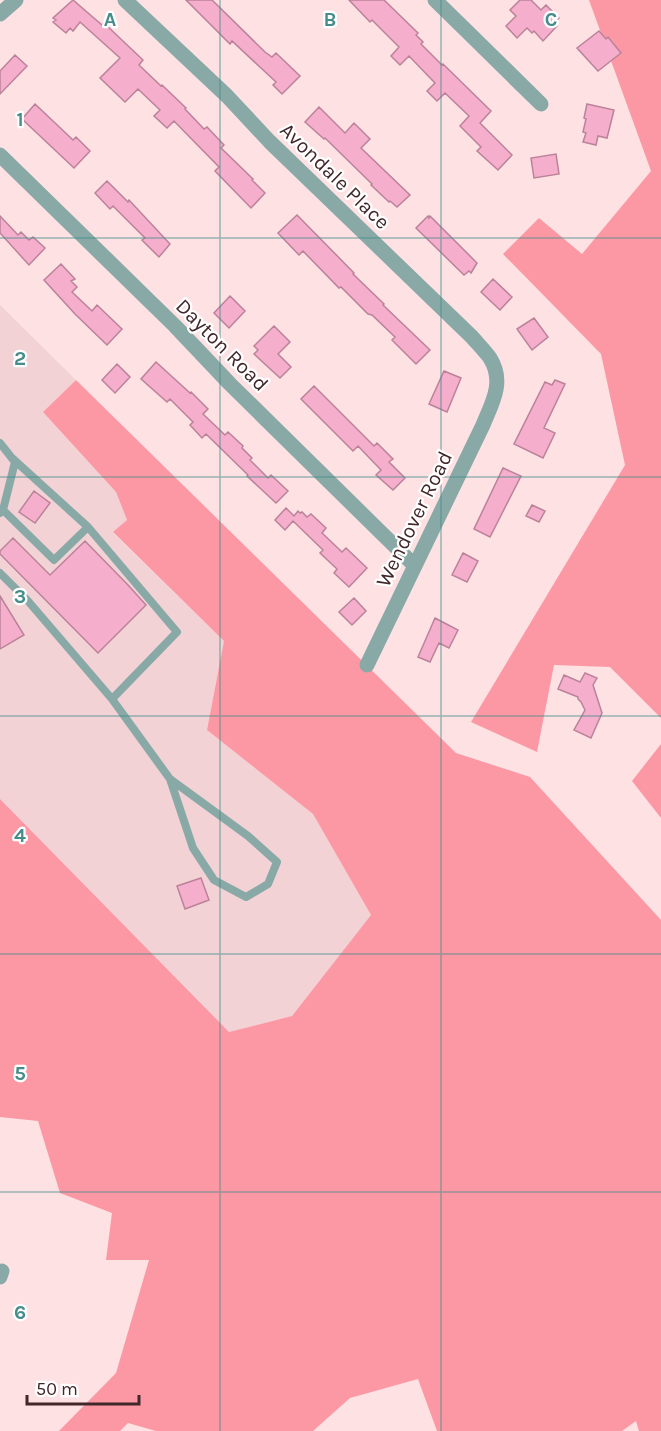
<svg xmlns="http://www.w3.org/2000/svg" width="661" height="1431" viewBox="0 0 661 1431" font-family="Karla,sans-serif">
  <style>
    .built { fill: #f2d2d5 }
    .forest { fill: #fc98a4 }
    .building { fill: #f5aecb; stroke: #bb829a; stroke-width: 1.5 }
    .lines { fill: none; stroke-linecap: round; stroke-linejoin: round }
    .service { stroke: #89a9a7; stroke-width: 8 }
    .minor { stroke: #89a9a7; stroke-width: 15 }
    .grid { fill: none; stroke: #458c8a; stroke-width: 1.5; stroke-opacity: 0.55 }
    .labels { text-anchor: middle; stroke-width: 4.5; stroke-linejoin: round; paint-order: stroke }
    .street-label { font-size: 21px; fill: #41272a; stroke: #fff }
    .grid-label { font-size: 20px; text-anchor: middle; font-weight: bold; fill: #458c8a; stroke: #fff; stroke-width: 4.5; stroke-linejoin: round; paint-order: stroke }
  </style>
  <rect width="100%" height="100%" fill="#fde1e3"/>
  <path class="built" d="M 0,305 L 76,380 L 43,412 L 116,492 L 127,520 L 113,533 L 224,641 L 207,730 L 313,814 L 371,915 L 292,1016 L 229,1032 L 0,799 Z"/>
  <path class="forest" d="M 589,0 L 661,0 L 661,718 L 610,667 L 554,665 L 537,752 L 471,722 L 625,465 L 601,354 L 503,254 L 539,218 L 582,254 L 651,171 Z
    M 76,380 L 456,753 L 530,777 L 661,920 L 661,1431 L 639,1431 L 636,1421 L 622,1431 L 437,1431 L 418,1379 L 350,1398 L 313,1431 L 156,1431 L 128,1423 L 120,1431 L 59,1431 L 116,1373 L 149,1260 L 106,1260 L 112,1213 L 60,1193 L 38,1121 L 0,1117 L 0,799 L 229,1032 L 292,1016 L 371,915 L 313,814 L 207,730 L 224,641 L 113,532 L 127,520 L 116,492 L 43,412 Z
    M 661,744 L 661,818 L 632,781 Z"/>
  <path class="building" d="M 73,0 L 102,25 L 104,23 L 143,60 L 139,65 L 161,86 L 162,85 L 186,108 L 185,109 L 204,129 L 207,127 L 224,145 L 221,148 L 253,179 L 252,180 L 265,193 L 251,208 L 215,171 L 219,167 L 174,121 L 167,128 L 154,116 L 160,110 L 138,89 L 125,102 L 100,78 L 120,58 L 80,22 L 73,31 L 70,28 L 66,33 L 53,22 L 56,20 L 53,18 Z
    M 186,0 L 212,0 L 265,52 L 272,57 L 276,53 L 300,76 L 282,94 L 273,85 L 276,82 L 232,41 L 230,44 Z
    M 349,0 L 384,0 L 418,33 L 416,35 L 423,42 L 421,44 L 442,65 L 443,64 L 491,111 L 480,123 L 512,155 L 498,170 L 477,151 L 481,147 L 460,126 L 469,116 L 445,93 L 437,101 L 427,91 L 435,83 L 409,56 L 400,65 L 391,56 L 399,47 L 372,20 L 370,22 Z
    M 520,0 L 531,0 L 541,10 L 546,5 L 559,18 L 554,23 L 557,26 L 543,41 L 534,31 L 532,33 L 527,28 L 517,38 L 506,26 L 516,16 L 510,10 Z
    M 599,31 L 606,39 L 608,37 L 621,53 L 598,71 L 577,48 Z
    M 15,55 L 27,66 L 0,94 L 0,71 Z
    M 35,104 L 73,140 L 76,137 L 90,151 L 74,168 L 22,119 Z
    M 587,104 L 614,110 L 607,138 L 598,136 L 596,145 L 583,142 L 586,133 L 583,132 L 586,119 L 584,118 Z
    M 319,107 L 345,133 L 354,123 L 370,139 L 361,148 L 410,195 L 397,207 L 390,201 L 389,202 L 371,185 L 372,184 L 325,138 L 324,139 L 305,122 Z
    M 556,154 L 559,174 L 534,178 L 531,158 Z
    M 107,181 L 128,202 L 129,200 L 170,244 L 159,257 L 142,240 L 145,238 L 113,206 L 110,209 L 95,193 Z
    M 297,215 L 354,273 L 353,274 L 384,304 L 383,305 L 430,350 L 416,364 L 392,340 L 395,337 L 372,315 L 368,314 L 341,287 L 339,288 L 303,251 L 299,255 L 278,233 Z
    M 0,216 L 18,235 L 21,232 L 29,240 L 33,237 L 45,248 L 29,265 L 0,233 Z
    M 428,216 L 429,218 L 430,216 L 477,263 L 471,273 L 469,271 L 464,275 L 416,228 Z
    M 61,264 L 75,279 L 71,281 L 77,287 L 72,292 L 92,311 L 97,305 L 122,329 L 107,345 L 75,314 L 44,280 Z
    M 493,279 L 512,297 L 500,310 L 481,292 Z
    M 230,296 L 245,311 L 229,328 L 214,313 Z
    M 534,318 L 548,337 L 532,350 L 517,329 Z
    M 274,326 L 290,342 L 278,354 L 291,367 L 280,378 L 254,354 L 258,350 L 254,346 Z
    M 156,362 L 190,393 L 191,392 L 208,409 L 203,414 L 225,435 L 228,432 L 243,446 L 242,448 L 252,458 L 250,460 L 268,478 L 271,475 L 288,491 L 276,503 L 247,476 L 248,475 L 206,434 L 202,438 L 190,425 L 193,422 L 170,399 L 167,402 L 141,379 Z
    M 117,364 L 130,377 L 115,393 L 102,380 Z
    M 444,371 L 461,378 L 447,412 L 429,404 Z
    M 555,380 L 565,384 L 544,428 L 555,433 L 543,458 L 514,444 L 545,382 L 552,385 Z
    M 314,386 L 374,446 L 377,443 L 393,459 L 389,462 L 405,478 L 393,490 L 376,475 L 381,470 L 358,446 L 353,451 L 301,399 Z
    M 503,468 L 521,476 L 490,537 L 474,529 Z
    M 34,491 L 50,503 L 35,523 L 19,512 Z
    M 532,505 L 545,511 L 539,522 L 526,516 Z
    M 286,508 L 294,516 L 298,511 L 300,513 L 302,512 L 307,517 L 311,514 L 326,528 L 322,533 L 342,552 L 346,548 L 367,568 L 349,587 L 334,573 L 337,569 L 320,553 L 323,550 L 293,521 L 285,530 L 275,520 Z
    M 13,538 L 50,575 L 85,541 L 128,585 L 146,605 L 98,653 L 0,554 L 0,551 Z
    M 463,553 L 478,561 L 467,582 L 452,575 Z
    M 0,596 L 24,635 L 0,649 Z
    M 354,598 L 366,611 L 352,625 L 339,612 Z
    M 435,618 L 458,630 L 449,648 L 439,643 L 430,662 L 418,657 Z
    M 585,673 L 597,678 L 593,685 L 602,713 L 591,738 L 574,730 L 585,710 L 581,702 L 578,699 L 578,697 L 558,689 L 564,675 L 580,682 Z
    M 201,878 L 209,900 L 185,909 L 177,886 Z"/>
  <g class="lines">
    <path class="service" d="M 0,443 L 15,462 L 3,510 L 0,513
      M 3,510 L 54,560 L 88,527 L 12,458
      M 88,527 L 177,632 L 112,699
      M 0,573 L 28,601 L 112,699 L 170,779 L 193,848 L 214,880 L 246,897 L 268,884 L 277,862 L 248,836 L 170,779"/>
    <path class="minor" d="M 125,0 L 227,96 L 270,142 L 472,337 C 478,344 485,351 490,358 C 505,382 492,403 483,425 L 367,665
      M 435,0 L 541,104
      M 0,14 L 16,0
      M 0,155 L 175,326 L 230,384 L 414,565
      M 0,1277 L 2,1271"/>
  </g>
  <path class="grid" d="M 220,0 L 220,1431M 441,0 L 441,1431M 0,238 L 661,238M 0,477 L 661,477M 0,716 L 661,716M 0,954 L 661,954M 0,1192 L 661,1192"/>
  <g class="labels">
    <g class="street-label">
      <text transform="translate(335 176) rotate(44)" y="7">Avondale Place</text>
      <text transform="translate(222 345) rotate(45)" y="7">Dayton Road</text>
      <text transform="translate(414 519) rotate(-64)" y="7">Wendover Road</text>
    </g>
  </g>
  <g class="grid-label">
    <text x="110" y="26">A</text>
    <text x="330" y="26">B</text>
    <text x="551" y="26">C</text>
    <text x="20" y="126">1</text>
    <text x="20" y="365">2</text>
    <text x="20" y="603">3</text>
    <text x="20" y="842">4</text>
    <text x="20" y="1080">5</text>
    <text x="20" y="1319">6</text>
  </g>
  <path d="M27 1395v9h112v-9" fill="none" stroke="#41272a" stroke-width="3"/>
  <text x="36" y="1395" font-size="18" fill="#41272a" stroke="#ffffff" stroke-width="4.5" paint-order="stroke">50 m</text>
</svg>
